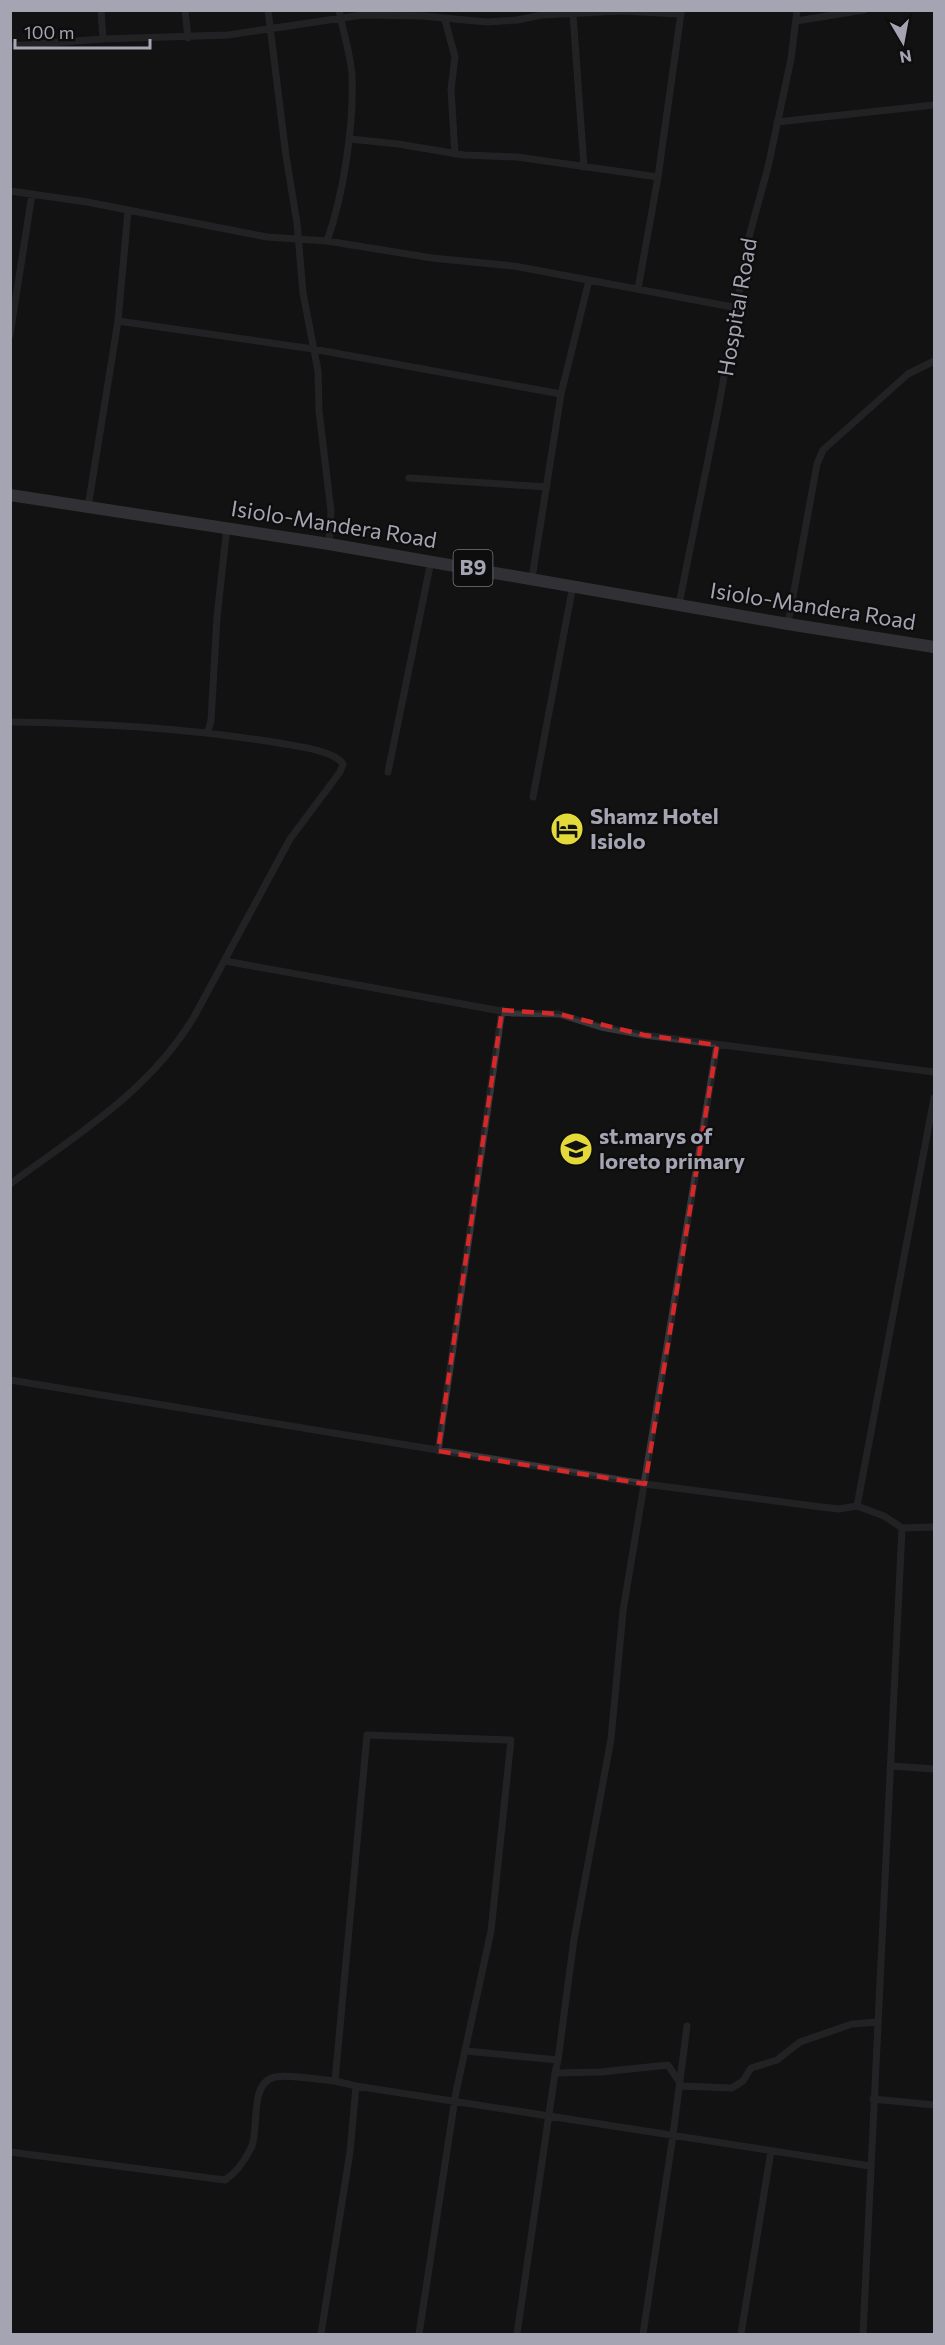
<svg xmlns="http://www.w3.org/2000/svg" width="945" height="2345" viewBox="0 0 945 2345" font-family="Commissioner,sans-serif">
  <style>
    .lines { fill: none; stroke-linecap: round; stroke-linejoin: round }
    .minor { stroke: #36353a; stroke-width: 7 }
    .trunk { stroke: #58575f; stroke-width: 12 }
    .marked { fill: none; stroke: #d62828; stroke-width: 4.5; stroke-dasharray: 12 8; stroke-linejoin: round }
    .labels { text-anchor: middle; stroke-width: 4.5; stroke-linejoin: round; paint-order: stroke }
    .shield { fill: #0d0d0e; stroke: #777782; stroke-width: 1.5 }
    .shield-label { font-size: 21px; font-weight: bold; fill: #a4a4b3 }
    .street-label { font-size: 22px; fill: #a4a4b3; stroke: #0d0d0e }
    .poi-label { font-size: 22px; font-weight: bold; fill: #a4a4b3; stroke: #0d0d0e; text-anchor: start }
  </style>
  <rect width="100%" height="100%" fill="#121213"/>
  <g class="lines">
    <path class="minor" d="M 101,10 L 103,39
      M 185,10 L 188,38
      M 268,10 L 286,156 L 297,223 L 303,293 L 318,371 L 319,411 L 331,511 L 329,544
      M 573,14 L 584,167
      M 445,20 L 455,57 L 451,89 L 455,154
      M 796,21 L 864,10
      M 10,46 L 103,39 L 228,35 L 362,15 L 423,16 L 487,22 L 517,20 L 542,15 L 621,11 L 681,14
      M 777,122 L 934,105
      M 350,139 L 398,144 L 464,155 L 517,157 L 658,177
      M 10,191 L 87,202 L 267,237 L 327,241 L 432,258 L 514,266 L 738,308
      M 327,241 C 344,193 354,125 352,74 C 350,52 343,32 339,10
      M 638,289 L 658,177 L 681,13
      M 118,321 L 313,349 L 561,394
      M 10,335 L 32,194
      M 409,478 L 547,487
      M 88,507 L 118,321 L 128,211
      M 532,578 L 561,394 L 589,280
      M 679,604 L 718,410 L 749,237 L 768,167 L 791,59 L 797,10
      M 788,624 L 817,464 L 823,450 L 908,374 L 934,361
      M 10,722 C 103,723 188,728 279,743 C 294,746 334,750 343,764 L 340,772 L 290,839 L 195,1015 C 151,1090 79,1133 10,1184
      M 208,731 L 211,721 L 217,617 L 227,527
      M 388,772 L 431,561
      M 533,797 L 573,585
      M 225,961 L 512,1013 L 559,1014 L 601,1027 L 644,1035 L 934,1072
      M 10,1380 L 645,1484 L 821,1507 L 839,1509 L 857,1506 L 884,1516 L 902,1528 L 934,1527
      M 438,1451 L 502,1010
      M 857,1506 L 934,1098
      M 892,1766 L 934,1769
      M 466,2051 L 558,2060 L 555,2073 L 601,2072 L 668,2065 L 682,2086 L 732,2088 L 743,2081 L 751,2068 L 777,2060 L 800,2042 L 852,2024 L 878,2022
      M 558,2060 L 574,1939 L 611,1739 L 623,1611 L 717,1045
      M 335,2081 L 356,2086 L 870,2166
      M 873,2099 L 934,2105
      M 10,2152 L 225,2180 C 236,2173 245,2160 251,2148 C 260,2131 248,2083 275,2077 C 290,2074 319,2080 335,2081 L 367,1735 L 511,1740 L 491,1931 L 456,2092 L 419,2334
      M 321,2334 L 350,2152 L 356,2086
      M 517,2334 L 555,2073
      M 643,2334 L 673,2135 L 687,2026
      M 741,2334 L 771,2151
      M 863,2334 L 902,1528"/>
    <path class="trunk" d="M 10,495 L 329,544 L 788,624 L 934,647"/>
  </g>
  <path d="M0 0H945V2345H0ZM 502,1010 L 559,1014 L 644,1035 L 717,1045 L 645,1484 L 438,1451 Z" fill="#121213" fill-opacity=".55" fill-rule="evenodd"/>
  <path class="marked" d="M 502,1010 L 559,1014 L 644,1035 L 717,1045 L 645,1484 L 438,1451 Z"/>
  <defs>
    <g id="hotel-disc" transform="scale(1.725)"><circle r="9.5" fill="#e3da3a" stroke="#0d0d0e"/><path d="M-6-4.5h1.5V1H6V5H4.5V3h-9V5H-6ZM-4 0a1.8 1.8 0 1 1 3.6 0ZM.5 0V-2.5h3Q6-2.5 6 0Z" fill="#111"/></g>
    <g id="school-disc" transform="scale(1.725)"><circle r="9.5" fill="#e3da3a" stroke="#0d0d0e"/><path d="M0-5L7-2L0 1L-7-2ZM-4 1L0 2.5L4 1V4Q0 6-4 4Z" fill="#111"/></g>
  </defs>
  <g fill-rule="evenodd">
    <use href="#hotel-disc" x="567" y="829"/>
    <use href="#school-disc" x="576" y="1149"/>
  </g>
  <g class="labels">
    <rect class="shield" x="453.5" y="550" width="39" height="36" rx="4.5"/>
    <g class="shield-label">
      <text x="473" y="575">B9</text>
    </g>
    <g class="street-label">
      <text transform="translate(737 307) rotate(-80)" y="8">Hospital Road</text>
      <text transform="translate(334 524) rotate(9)" y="8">Isiolo-Mandera Road</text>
      <text transform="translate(813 606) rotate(9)" y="8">Isiolo-Mandera Road</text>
    </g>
    <g class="poi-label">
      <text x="590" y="824">Shamz Hotel<tspan x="590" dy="25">Isiolo</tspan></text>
      <text x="599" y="1144">st.marys of<tspan x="599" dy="25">loreto primary</tspan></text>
    </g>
  </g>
  <rect width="945" height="2345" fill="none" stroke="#a4a4b3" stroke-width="24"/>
  <g transform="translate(903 42) rotate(170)" stroke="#0d0d0e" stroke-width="4.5" paint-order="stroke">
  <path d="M0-4.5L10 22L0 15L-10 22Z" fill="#a4a4b3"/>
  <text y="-9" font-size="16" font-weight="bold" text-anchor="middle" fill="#a4a4b3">N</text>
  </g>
  <path d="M15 39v9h135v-9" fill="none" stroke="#a4a4b3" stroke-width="3"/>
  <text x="24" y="39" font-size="18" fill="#a4a4b3" stroke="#0d0d0e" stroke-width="4.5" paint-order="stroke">100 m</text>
</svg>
